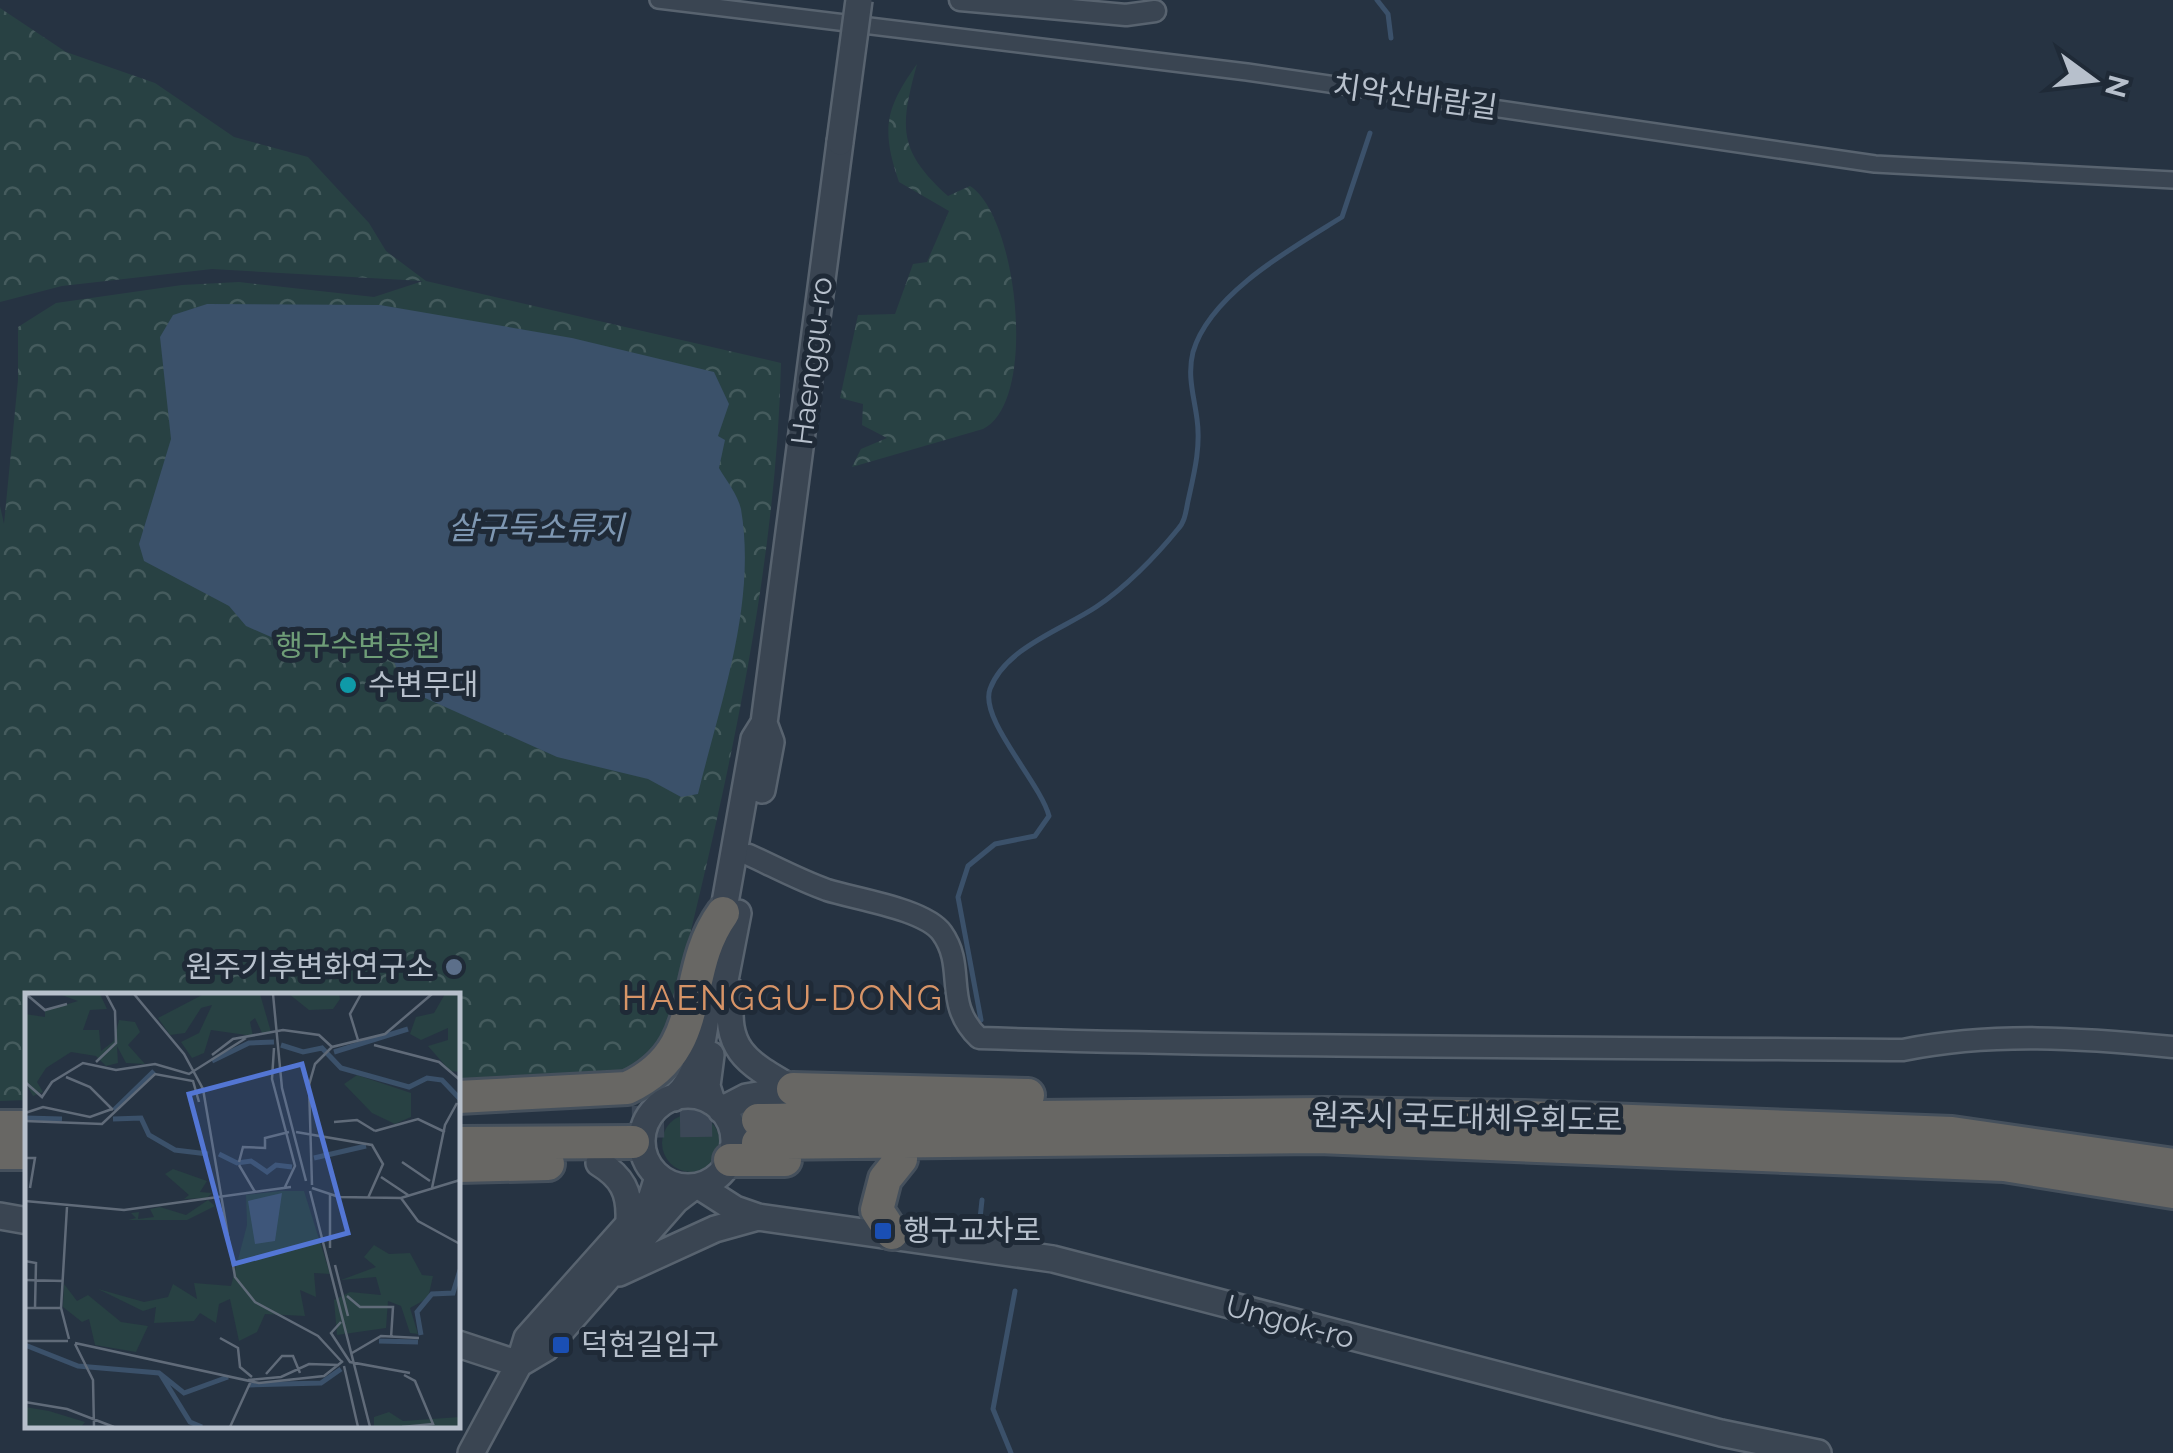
<svg xmlns="http://www.w3.org/2000/svg" width="2173" height="1453" viewBox="0 0 2173 1453" font-family="Raleway,'Noto Sans KR',sans-serif">
  <style>
    .grass { fill: #284143 }
    .forest { fill: url(#forest-crowns) }
    .water { fill: #3b516a }
    .lines { fill: none; stroke-linecap: round; stroke-linejoin: round }
    .stream { stroke: #3b516a; stroke-width: 5 }
    .trunk-tunnel { stroke: #3c4857; stroke-width: 32; stroke-dasharray: 32 16; stroke-linecap: butt }
    .pedestrian-casing { stroke: #58636f; stroke-width: 20 }
    .minor-casing { stroke: #58636f; stroke-width: 25 }
    .tertiary-casing { stroke: #58636f; stroke-width: 30 }
    .trunk-casing { stroke: #45505c; stroke-width: 38 }
    .pedestrian { stroke: #3a4552; stroke-width: 15 }
    .minor { stroke: #3a4552; stroke-width: 20 }
    .tertiary { stroke: #3a4552; stroke-width: 25 }
    .trunk { stroke: #686764; stroke-width: 32 }
    .tertiary-bridge-casing { stroke: #58636f; stroke-width: 30; stroke-linecap: butt }
    .tertiary-bridge { stroke: #3a4552; stroke-width: 25 }
    .culture-dot { fill: #0f9aa8; stroke: #1f2a37; stroke-width: 4 }
    .service-dot { fill: #5c6f8a; stroke: #1f2a37; stroke-width: 4 }
    .transit-dot { fill: #1a4fb4; stroke: #1f2a37; stroke-width: 4 }
    .labels { text-anchor: middle; stroke-width: 10; stroke-linejoin: round; paint-order: stroke }
    .street-label { font-size: 30px; fill: #b7c0cc; stroke: #1f2a37 }
    .park-label { font-size: 30px; fill: #6e9d77; stroke: #1f2a37 }
    .poi-label { font-size: 30px; fill: #b7c0cc; stroke: #1f2a37; text-anchor: start }
    .water-label { font-size: 32px; font-style: italic; fill: #7e97b2; stroke: #1f2a37 }
    .quarter-label { font-size: 35px; letter-spacing: 2.5px; fill: #d79467; stroke: #1f2a37 }
    .inset-river { fill: none; stroke: #3b516a; stroke-width: 5 }
    .inset-road { fill: none; stroke: #606b79; stroke-width: 2.5 }
    .view { fill: #5376d4; fill-opacity: 0.15; stroke: #5376d4; stroke-width: 5 }
    .inset-edge { fill: none; stroke: #b7c0cc; stroke-width: 5 }
  </style>
  <defs>
    <pattern id="forest-crowns" width="20" height="18" patternUnits="userSpaceOnUse" patternTransform="scale(2.5)"><rect width="20" height="18" fill="#284143"/><path d="M2 6a3 3 0 1 1 6 0M12 15a3 3 0 1 1 6 0" fill="none" stroke="#455b5d"/></pattern>
  </defs>
  <rect width="100%" height="100%" fill="#263342"/>
  <path class="grass" d="M662 1143a29 29 0 1 1 58 0a29 29 0 1 1-58 0Z"/>
  <path class="forest" d="M 0,8 L 66,52 L 155,83 L 234,137 L 308,157 L 369,223 L 386,251 L 426,281 L 781,363 C 776,584 719,819 666,1032 L 659,1049 L 628,1073 L 458,1082 L 458,996 L 28,996 L 27,1100 L 0,1101 L 0,506 L 4,524 L 18,380 L 18,327 L 56,303 L 182,285 L 239,282 L 374,297 L 423,281 L 212,269 L 62,286 L 0,302 Z
    M 917,64 C 900,127 897,150 948,196 L 970,186 C 1017,215 1039,401 983,429 L 852,467 L 861,449 L 887,438 L 862,425 L 863,404 L 840,398 L 858,315 L 895,314 L 913,264 L 927,262 L 949,211 L 899,182 C 881,129 885,109 917,64 Z"/>
  <path class="water" d="M 207,304 L 380,305 L 572,338 L 714,372 L 729,404 L 718,436 L 725,440 L 719,468 C 726,480 738,495 741,509 C 757,604 720,703 698,794 L 681,797 L 648,779 L 557,757 L 405,689 L 391,654 L 353,635 L 303,651 L 246,626 L 229,606 L 144,561 L 139,544 L 171,439 L 160,337 L 173,315 Z"/>
  <g class="lines">
    <path class="stream" d="M 1377,0 L 1388,14 L 1391,38
      M 981,1020 L 958,897 L 968,866 L 995,844 L 1035,836 L 1049,816 C 1040,782 979,719 990,689 C 1005,648 1063,629 1096,607 C 1125,588 1156,556 1178,529 C 1185,522 1186,511 1188,501 C 1194,474 1201,447 1197,419 C 1194,396 1187,376 1193,352 C 1210,293 1294,247 1342,217 L 1370,133
      M 979,1228 L 982,1200
      M 1011,1453 L 993,1409 L 1015,1291"/>
    <path class="trunk-tunnel" d="M 632,1122 L 758,1120"/>
    <g class="pedestrian-casing">
      <path id="pedestrian" d="M 658,0 L 1247,72 L 1875,164 L 2173,180"/>
    </g>
    <g class="minor-casing">
      <path id="minor" d="M 960,0 L 1126,15 L 1155,11
        M 749,855 C 775,867 801,881 827,890 C 855,899 925,909 942,933 C 967,968 942,1003 979,1038 C 1287,1048 1595,1047 1903,1050 C 1993,1032 2081,1038 2173,1047"/>
    </g>
    <g class="tertiary-casing">
      <path id="tertiary" d="M 762,790 L 771,742 L 764,723
        M 720,931 L 754,739 L 764,723 L 840,142
        M 732,991 C 723,1050 746,1062 793,1089
        M 720,1006 L 738,913
        M 711,1055 L 707,1086 L 712,1102
        M642 1141a46 46 0 1 1 92 0a46 46 0 1 1-92 0Z
        M 674,1098 C 706,1072 704,1019 711,980
        M 721,1110 L 746,1097 L 793,1089
        M 599,1163 C 622,1177 630,1192 629,1219
        M 699,1186 L 735,1209 L 758,1217 L 1053,1259 L 1721,1433 L 1818,1453
        M 0,1216 L 28,1221
        M 619,1273 L 715,1229 L 758,1217
        M 458,1344 L 519,1364 L 546,1348 L 676,1200 L 693,1187
        M 471,1453 L 519,1364 L 527,1338 L 651,1199 L 658,1177"/>
    </g>
    <g class="trunk-casing">
      <path id="trunk" d="M 793,1089 L 1028,1095
        M 458,1097 L 627,1088 C 711,1049 678,975 723,913
        M 758,1120 L 1325,1114 L 1525,1117 L 1952,1133 L 2173,1165
        M 0,1127 L 28,1127
        M 458,1143 L 633,1142
        M 758,1143 L 1319,1137 L 2004,1165 L 2173,1192
        M 0,1153 L 28,1153
        M 730,1160 L 785,1160
        M 458,1166 L 548,1164
        M 892,1233 L 877,1210 L 885,1179 L 901,1159"/>
    </g>
    <use href="#pedestrian" class="pedestrian"/>
    <use href="#minor" class="minor"/>
    <use href="#tertiary" class="tertiary"/>
    <use href="#trunk" class="trunk"/>
    <g class="tertiary-bridge-casing">
      <path id="tertiary-bridge" d="M 840,142 L 859,0"/>
    </g>
    <use href="#tertiary-bridge" class="tertiary-bridge"/>
  </g>
  <circle class="culture-dot" cx="348" cy="685" r="10"/>
  <circle class="service-dot" cx="454" cy="967" r="10"/>
  <g class="transit-dot">
    <rect x="873" y="1221" width="20" height="20" rx="5"/>
    <rect x="551" y="1335" width="20" height="20" rx="5"/>
  </g>
  <g class="labels">
    <g class="street-label">
      <text transform="translate(1415 97) rotate(8)" y="10">치악산바람길</text>
      <text transform="translate(812 361) rotate(-83)" y="10">Haenggu-ro</text>
      <text transform="translate(1467 1118) rotate(1)" y="10">원주시 국도대체우회도로</text>
      <text transform="translate(1290 1322) rotate(15)" y="10">Ungok-ro</text>
    </g>
    <g class="park-label">
      <text x="358" y="656">행구수변공원</text>
    </g>
    <g class="poi-label">
      <text x="368" y="695">수변무대</text>
      <text x="434" y="977" text-anchor="end">원주기후변화연구소</text>
      <text x="903" y="1241">행구교차로</text>
      <text x="581" y="1355">덕현길입구</text>
    </g>
    <g class="water-label">
      <text x="536" y="539">살구둑소류지</text>
    </g>
    <g class="quarter-label">
      <text x="783" y="1010">HAENGGU-DONG</text>
    </g>
  </g>
  <g transform="translate(25 993)">
    <rect width="435" height="435" fill="#263342"/>
    <path d="M 34,1 L 75,1 L 82,16 L 65,17 L 58,37 L 74,37 L 76,58 L 89,48 L 94,27 L 110,29 L 115,39 L 103,52 L 120,71 L 101,70 L 92,53 L 93,70 L 81,73 L 71,63 L 46,59 L 21,75 L 12,89 L 18,99 L 8,103 L 0,89 L 0,21 L 20,24 L 20,18 L 53,8 ZM 179,1 L 235,1 L 246,39 L 238,42 L 230,25 L 225,29 L 228,43 L 186,37 L 179,60 L 167,65 L 156,49 L 174,40 L 187,12 L 176,15 L 160,40 L 145,42 L 133,25 ZM 264,1 L 314,1 L 315,6 L 308,16 L 284,17 ZM 420,1 L 435,1 L 435,79 L 425,78 L 403,53 L 423,47 L 423,35 L 396,47 L 385,41 L 391,24 L 409,20 ZM 332,82 L 386,100 L 386,124 L 370,131 L 347,120 L 319,91 ZM 148,176 L 182,188 L 175,199 L 187,200 L 182,205 L 159,206 L 164,202 L 140,181 ZM 256,198 L 279,198 L 305,281 L 289,280 L 291,304 L 275,297 L 280,323 L 240,321 L 232,339 L 214,348 L 205,306 L 194,311 L 191,330 L 175,320 L 169,328 L 129,330 L 131,314 L 118,318 L 73,296 L 119,309 L 143,304 L 148,291 L 172,306 L 169,290 L 206,293 L 222,232 L 221,202 ZM 183,207 L 190,213 L 162,227 L 103,227 L 111,225 L 106,220 L 114,219 L 113,226 L 129,224 L 125,216 L 135,214 L 161,222 ZM 349,252 L 364,261 L 385,260 L 397,282 L 408,283 L 403,305 L 385,315 L 393,341 L 385,340 L 376,313 L 363,308 L 361,335 L 312,342 L 309,307 L 325,299 L 356,302 L 351,284 L 316,287 L 351,274 L 339,264 ZM 39,291 L 52,308 L 63,302 L 96,329 L 123,333 L 111,359 L 70,352 L 64,326 L 57,329 L 38,314 ZM 0,414 L 24,418 L 60,429 L 56,434 L 0,434 ZM 364,419 L 378,428 L 435,424 L 435,434 L 349,434 L 349,424 Z" fill="#284143"/>
    <path d="M 257,200 L 250,248 L 230,251 L 223,208 Z" fill="#3b516a"/>
    <path class="inset-river" d="M 256,52 L 278,59 L 297,55 L 316,75 L 384,94 L 402,85 L 417,87 L 435,106M 309,59 L 383,36M 187,68 L 224,50 L 249,49M 89,117 L 129,78M 0,125 L 37,126M 88,126 L 116,125 L 124,142 L 150,157 L 183,161M 194,161 L 212,170 L 226,168 L 242,179 L 251,172 L 267,174M 289,165 L 341,153M 396,342 L 392,319 L 407,301 L 428,300 L 435,277M 354,348 L 393,349M 0,352 L 53,373 L 134,380 L 159,400 L 203,384M 136,382 L 165,429 L 177,434M 224,392 L 296,390 L 316,376"/>
    <path class="inset-road" d="M 1,1 L 20,17 L 42,11M 109,1 L 159,61 L 178,96 L 210,284 L 230,309 L 293,343 L 317,369M 248,1 L 257,95 L 281,188M 333,47 L 325,21 L 336,1M 349,52 L 414,69 L 435,87M 249,55 L 247,86 L 270,173 L 260,194M 187,62 L 208,46 L 258,37 L 294,42 L 307,54M 71,69 L 91,50 L 90,18 L 81,1M 41,84 L 65,94 L 88,117M 0,89 L 17,104 L 27,89 L 58,70 L 91,77 L 130,71 L 164,81 L 221,45M 0,120 L 18,114 L 65,124 L 87,116M 0,128 L 77,131 L 130,81 L 168,88 L 174,109M 309,129 L 332,127 L 350,138M 350,138 L 393,126 L 420,139M 271,139 L 347,152 L 358,171 L 343,205M 0,165 L 10,165 L 5,195M 214,169 L 218,154 L 240,155 L 240,145 L 264,139M 377,169 L 405,188M 214,172 L 230,199M 356,184 L 383,202M 287,192 L 284,92 L 290,71 L 307,54 L 360,41 L 407,1M 287,195 L 314,204 L 376,205 L 435,187M 407,195 L 420,132 L 432,110M 285,198 L 345,434M 305,202 L 305,255M 376,205 L 393,228 L 435,251M 0,208 L 99,217 L 266,194M 42,214 L 36,315 L 44,346M 0,268 L 11,270 L 10,315M 310,272 L 323,323M 0,287 L 38,288M 322,303 L 335,314 L 368,314 L 366,345M 0,315 L 36,315M 316,329 L 306,340 L 325,369 L 385,380M 195,345 L 213,355 L 215,374 L 227,384M 0,348 L 43,348M 50,350 L 234,390 L 299,383 L 318,368M 50,351 L 68,387 L 69,434M 327,360 L 356,343 L 394,345M 319,373 L 333,434M 241,381 L 257,363 L 268,363 L 275,380M 223,387 L 256,384 L 284,371 L 314,372M 0,409 L 42,416 L 89,434M 205,434 L 226,388M 377,434 L 408,431 L 390,388 L 379,382"/>
    <path class="view" d="M 277,71 L 323,240 L 209,271 L 164,101 Z"/>
    <rect width="435" height="435" class="inset-edge"/>
  </g>
  <g transform="translate(2093 80) rotate(105)" stroke="#1f2a37" stroke-width="8" paint-order="stroke">
  <path d="M0-8L18 38L0 25L-18 38Z" fill="#b7c0cc"/>
  <text y="-15" font-size="28" font-weight="bold" text-anchor="middle" fill="#b7c0cc">N</text>
  </g>
</svg>
